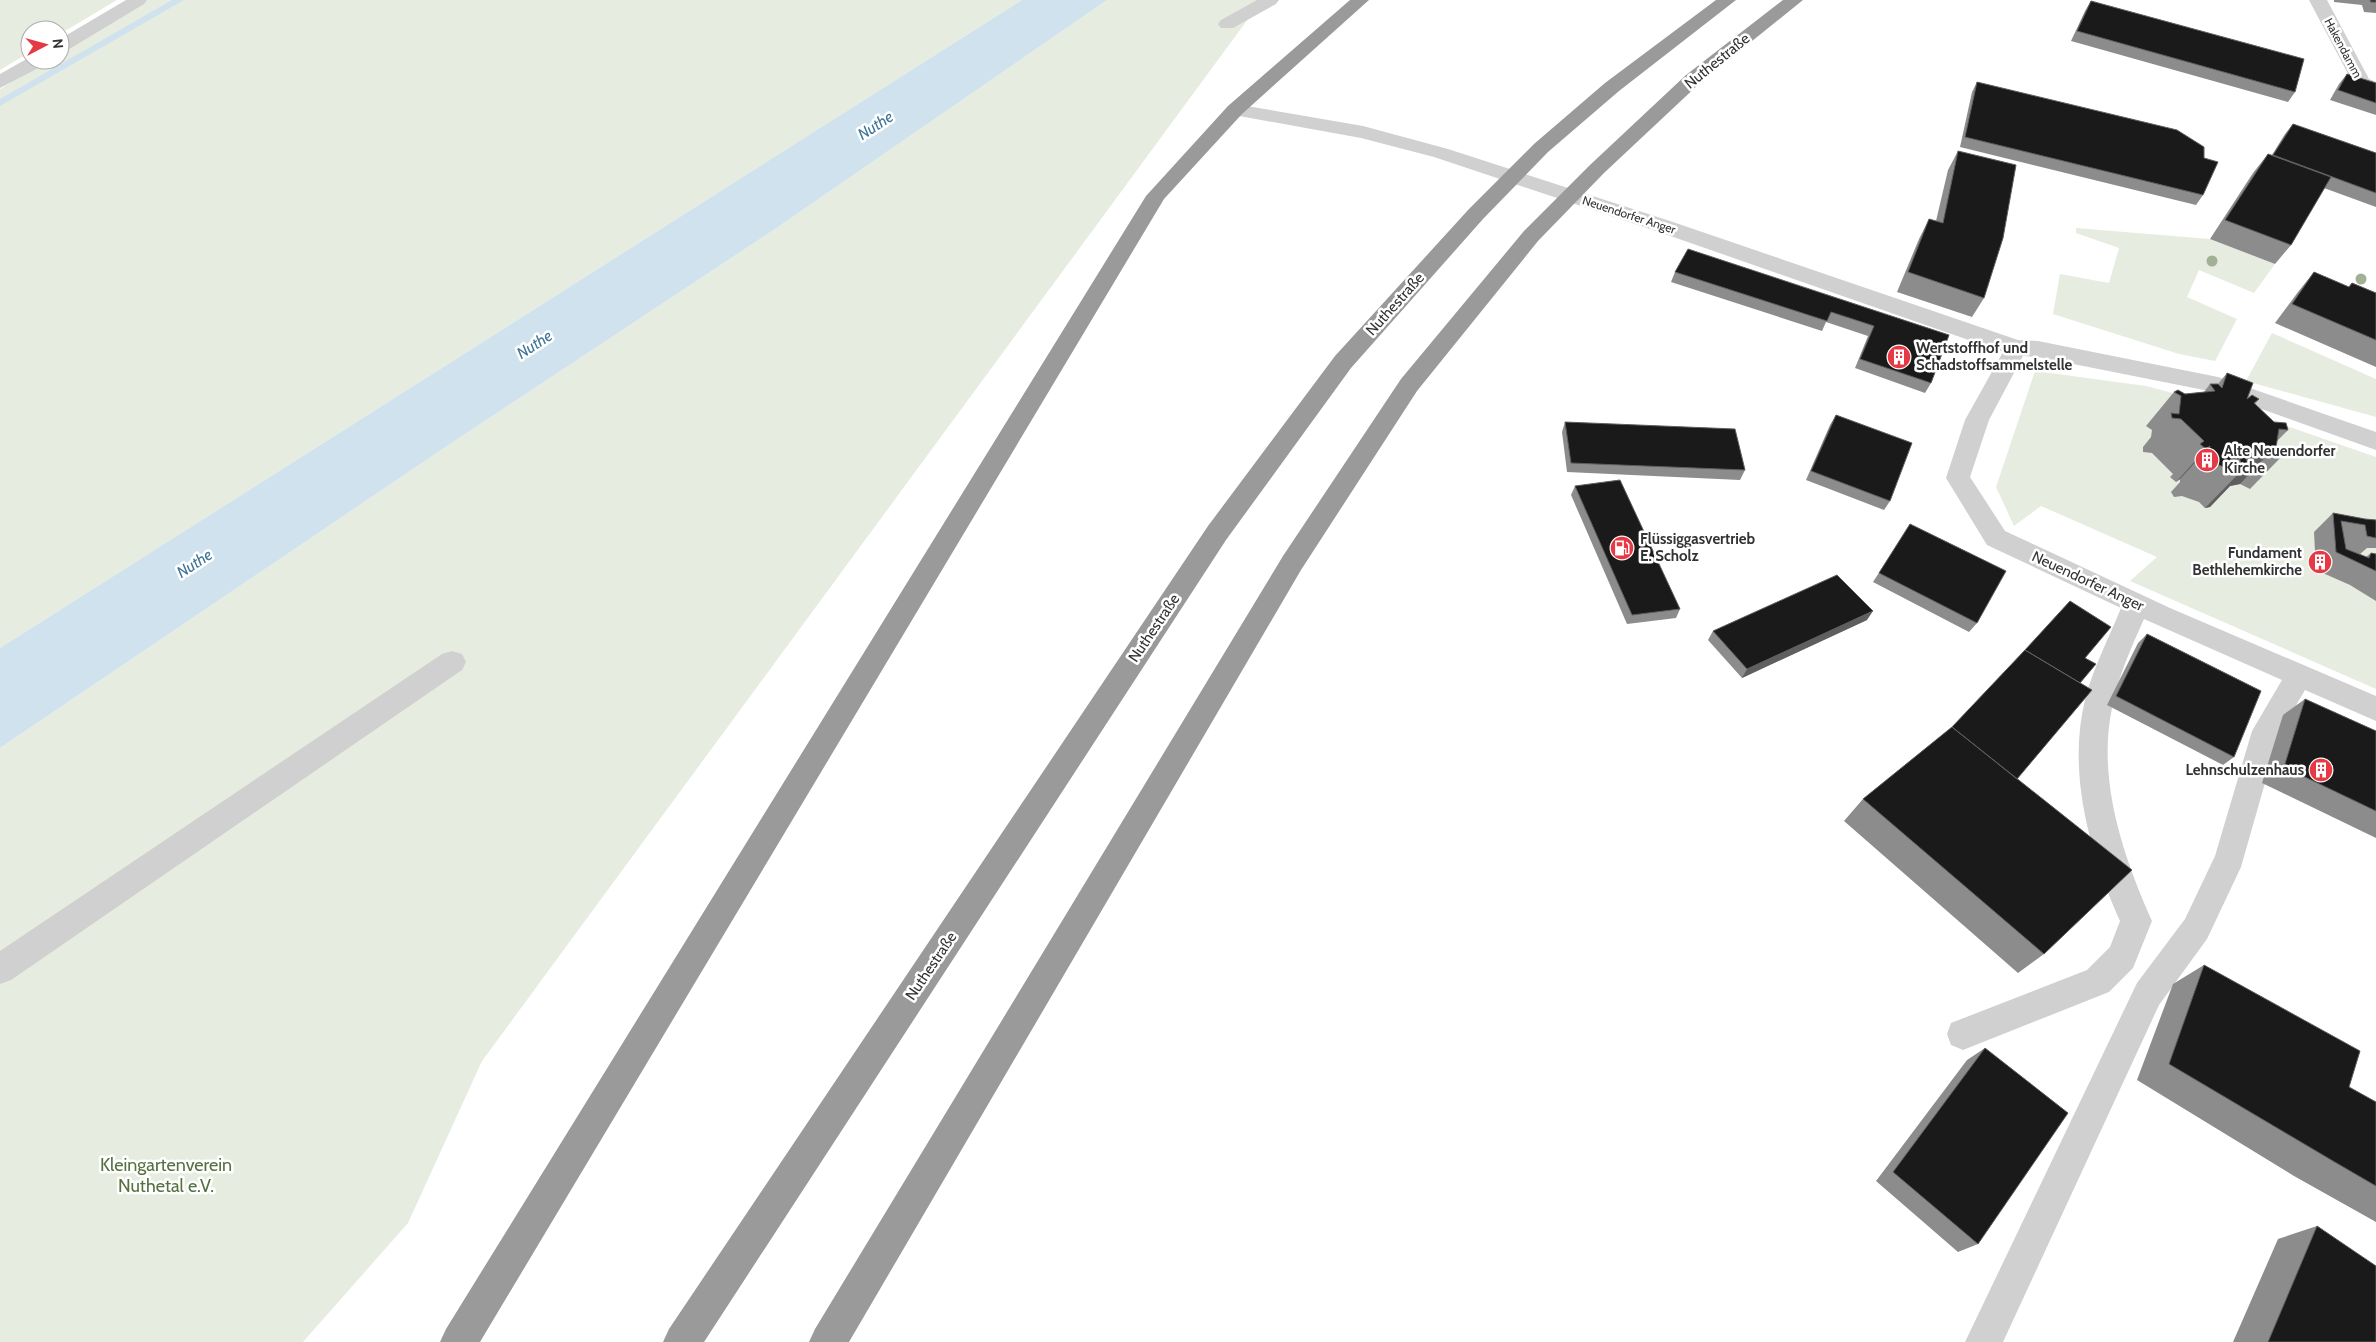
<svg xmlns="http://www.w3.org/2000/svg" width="2376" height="1342" viewBox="0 0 2376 1342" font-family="Cabin,sans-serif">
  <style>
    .green { fill: #e6ecdf }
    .water { fill: #cfe2ee }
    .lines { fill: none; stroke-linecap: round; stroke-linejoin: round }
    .stream { fill: #cfe2ee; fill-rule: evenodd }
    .minor { fill: #d0d0d0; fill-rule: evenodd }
    .highway { fill: #9a9a9a; fill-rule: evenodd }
    .tree { fill: #a2b095 }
    .wall { fill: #8c8c8c }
    .shaded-wall { fill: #5f5f5f }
    .building { fill: #1a1a1a; stroke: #5f5f5f }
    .labels { text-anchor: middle; stroke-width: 5; stroke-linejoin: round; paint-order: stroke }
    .far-street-label { font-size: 12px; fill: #333; stroke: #fff }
    .street-label { font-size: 15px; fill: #333; stroke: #fff }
    .poi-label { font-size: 15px; font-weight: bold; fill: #333; stroke: #fff; text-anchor: start }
    .water-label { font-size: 16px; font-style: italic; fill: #3f7597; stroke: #fff }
    .near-park-label { font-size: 18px; fill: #56703f; stroke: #fff }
  </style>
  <rect width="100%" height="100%" fill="#fff"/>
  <path class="green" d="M 0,0 L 117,0 L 60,34 L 60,30 L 30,30 L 30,52 L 0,70 Z
    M 147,0 L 1022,0 L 0,648 L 0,89 L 48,60 L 60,60 L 60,53 Z
    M 1107,0 L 1262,0 L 482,1061 L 408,1223 L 303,1342 L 0,1342 L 0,748 L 444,448 L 775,229 Z
    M 2076,228 L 2210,239 L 2275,264 L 2254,293 L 2199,270 L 2187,297 L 2237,319 L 2215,361 L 2179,354 L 2053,314 L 2060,274 L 2109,283 L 2119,248 L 2076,233 Z
    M 2272,333 L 2376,379 L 2376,417 L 2246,381 Z
    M 2035,371 L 2146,386 L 2249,413 L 2376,457 L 2376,689 L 2130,581 L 2157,557 L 2041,506 L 2014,526 L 1996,487 Z"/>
  <path class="water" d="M 1022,0 L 1107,0 L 775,229 L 444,448 L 0,748 L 0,648 Z"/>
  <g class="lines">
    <path class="stream" d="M 172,0 L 184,0 L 0,106 L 0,99 Z"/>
    <path class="minor" d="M 126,0 L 147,0 L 144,4 L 66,51 L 60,52 L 60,39 Z
      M 1257,0 L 1279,0 L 1276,4 L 1233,28 L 1221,28 L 1218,24 L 1221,20 Z
      M 2309,0 L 2327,0 L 2369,79 L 2376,82 L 2376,94 L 2355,87 Z
      M 30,57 L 30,60 L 48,60 L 46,64 L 0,88 L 0,74 Z
      M 1235,104 L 1363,126 L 1448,149 L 1673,222 L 2018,340 L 2038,341 L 2218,377 L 2376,432 L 2376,450 L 2214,392 L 2038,357 L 2023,356 L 1989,420 L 1970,477 L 2005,531 L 2170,608 L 2376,696 L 2376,721 L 2305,690 L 2279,734 L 2241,867 L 2207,939 L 2159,1005 L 2003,1342 L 1965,1342 L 2137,983 L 2185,919 L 2215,856 L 2252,731 L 2282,680 L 2144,619 C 2131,648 2118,677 2112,708 C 2097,780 2123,856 2152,921 L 2133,968 L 2109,992 L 1963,1050 L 1951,1045 L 1947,1034 L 1951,1023 L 2087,970 L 2110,947 L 2120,921 C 2090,854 2067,773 2085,700 C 2093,668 2109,638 2121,608 L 1987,545 L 1946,478 L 1965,420 L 2003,352 L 1659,232 L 1434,157 L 1361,138 L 1228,114 L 1225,110 L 1228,106 Z
      M 452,651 L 462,654 L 466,662 L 462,670 L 11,980 L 0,984 L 0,951 L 442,654 Z"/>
    <path class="highway" d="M 1350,0 L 1369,0 L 1242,114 L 1164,199 L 480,1342 L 440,1342 L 446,1329 L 1146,196 L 1228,106 Z
      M 1716,0 L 1736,0 L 1619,91 L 1548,152 L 1483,219 L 1351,368 L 1226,540 L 704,1342 L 663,1342 L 669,1329 L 1208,526 L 1335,356 L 1469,209 L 1534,144 L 1605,83 Z
      M 1783,0 L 1803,0 L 1700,83 L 1604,173 L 1538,241 L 1417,391 L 1301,570 L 849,1342 L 809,1342 L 815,1329 L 1283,556 L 1401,379 L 1524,231 L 1590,165 L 1686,75 Z"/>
  </g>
  <g class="tree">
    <circle cx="2212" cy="261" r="5.5"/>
    <circle cx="2361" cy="279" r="5.5"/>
  </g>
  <path class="wall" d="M 2334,0 L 2376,0 L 2376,13 L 2364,12 L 2362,5 L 2334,2 Z
    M 2091,1 L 2295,92 L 2288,102 L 2071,41 L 2085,11 Z
    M 2347,74 L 2376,83 L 2376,115 L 2330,100 L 2339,84 Z
    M 1977,82 L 2203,195 L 2196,205 L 1960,147 L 1972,92 Z
    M 2293,124 L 2376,153 L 2376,207 L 2324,188 L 2291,245 L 2275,264 L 2210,239 L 2253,173 L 2268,154 L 2272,155 L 2285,134 Z
    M 1958,151 L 1984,298 L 1972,317 L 1897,292 L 1919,239 L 1929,219 L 1936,221 L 1948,170 Z
    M 1675,272 L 1949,335 L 1931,383 L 1925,393 L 1855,368 L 1868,336 L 1826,322 L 1822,331 L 1671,282 Z
    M 2314,272 L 2349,287 L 2352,283 L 2376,293 L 2376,367 L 2275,323 L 2298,292 Z
    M 2227,373 L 2247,399 L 2259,399 L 2255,404 L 2274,422 L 2288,430 L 2277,441 L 2276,447 L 2285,453 L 2250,489 L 2240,484 L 2230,486 L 2210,507 L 2205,508 L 2199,502 L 2182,496 L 2174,497 L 2171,492 L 2180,482 L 2180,479 L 2176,482 L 2170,477 L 2173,474 L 2152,453 L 2143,452 L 2143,447 L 2151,437 L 2152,430 L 2146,426 L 2174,392 L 2185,394 L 2204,392 L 2210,384 L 2218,384 Z
    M 1836,415 L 1890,501 L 1884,510 L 1806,480 L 1830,425 Z
    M 1565,422 L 1745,470 L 1740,480 L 1567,472 L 1562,432 Z
    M 1575,486 L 1680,609 L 1676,618 L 1627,624 L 1571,495 Z
    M 2333,513 L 2365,519 L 2376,520 L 2376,548 L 2367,548 L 2360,554 L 2366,557 L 2371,553 L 2376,554 L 2376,601 L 2350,585 L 2316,570 L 2314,532 Z
    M 1904,534 L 1977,623 L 1969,632 L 1873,582 Z
    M 1867,620 L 1742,678 L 1708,640 L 1713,631 Z
    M 2147,634 L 2234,757 L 2223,765 L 2107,705 L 2138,643 Z
    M 2085,658 L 2080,683 L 2017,779 L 2044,954 L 2018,973 L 1844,821 L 1863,799 L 1952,727 Z
    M 2305,699 L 2376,731 L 2376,838 L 2262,783 L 2283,715 Z
    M 2204,965 L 2349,1087 L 2376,1102 L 2376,1222 L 2294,1176 L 2137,1080 L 2173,984 Z
    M 1985,1048 L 1978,1244 L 1958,1252 L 1876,1181 L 1967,1060 Z
    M 2317,1226 L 2376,1342 L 2233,1342 L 2278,1239 Z"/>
  <path class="shaded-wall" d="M 2210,446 L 2180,479 L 2176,482 L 2206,449 Z
    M 2272,450 L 2240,484 L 2230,486 L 2210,507 L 2205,508 L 2248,464 L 2245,456 Z
    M 1873,611 L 1867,620 L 1742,678 L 1747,669 Z"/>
  <path class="building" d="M 2370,0 L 2376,0 L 2376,2 L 2371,2 Z
    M 2091,1 L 2304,59 L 2295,92 L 2077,31 Z
    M 2347,74 L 2376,83 L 2376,103 L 2338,90 Z
    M 1977,82 L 2177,130 L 2204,147 L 2204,158 L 2218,162 L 2203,195 L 1965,137 Z
    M 2293,124 L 2376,153 L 2376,193 L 2273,155 Z
    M 1958,151 L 2016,165 L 2003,238 L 1984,298 L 1908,272 L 1929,219 L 1943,223 Z
    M 2268,154 L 2331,177 L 2291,245 L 2225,220 Z
    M 1688,249 L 1949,335 L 1931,383 L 1860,359 L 1874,326 L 1831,312 L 1827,321 L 1675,272 Z
    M 2314,272 L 2349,287 L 2352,283 L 2376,293 L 2376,340 L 2292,304 Z
    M 2227,373 L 2253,383 L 2247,399 L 2252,395 L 2259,399 L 2254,403 L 2274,422 L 2286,423 L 2288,430 L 2279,429 L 2276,447 L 2285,453 L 2282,456 L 2272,450 L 2245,456 L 2248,464 L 2241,463 L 2239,457 L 2235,467 L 2242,474 L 2236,475 L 2230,469 L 2213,463 L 2205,464 L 2201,459 L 2208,458 L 2210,446 L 2206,449 L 2200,444 L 2204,441 L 2181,419 L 2172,418 L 2171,413 L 2179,414 L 2181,396 L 2174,392 L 2178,390 L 2185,394 L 2215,391 L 2210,384 L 2218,384 L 2222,388 Z
    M 1836,415 L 1912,443 L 1890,501 L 1811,471 Z
    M 1565,422 L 1735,429 L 1745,470 L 1571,463 Z
    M 1620,480 L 1680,609 L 1632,615 L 1575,486 Z
    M 2333,513 L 2365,519 L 2376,520 L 2376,538 L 2367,536 L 2365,525 L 2341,521 L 2346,549 L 2369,558 L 2371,553 L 2376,554 L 2376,571 L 2336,552 Z
    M 1910,524 L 2006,571 L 1977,623 L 1879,573 Z
    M 1837,575 L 1873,611 L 1747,669 L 1713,631 Z
    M 2070,601 L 2111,627 L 2085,658 L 2096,664 L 2080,683 L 2025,650 Z
    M 2147,634 L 2261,691 L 2234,757 L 2116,696 Z
    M 2025,650 L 2092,690 L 2017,779 L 1952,727 Z
    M 2305,699 L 2376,731 L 2376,811 L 2284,767 Z
    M 1952,727 L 2132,870 L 2044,954 L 1863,799 Z
    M 2204,965 L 2360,1051 L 2349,1087 L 2376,1102 L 2376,1186 L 2333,1161 L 2169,1064 Z
    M 1985,1048 L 2068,1113 L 1978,1244 L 1893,1172 Z
    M 2317,1226 L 2376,1266 L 2376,1342 L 2268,1342 Z"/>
  <defs>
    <g id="building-disc" transform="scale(1.25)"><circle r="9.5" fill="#e63946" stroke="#fff"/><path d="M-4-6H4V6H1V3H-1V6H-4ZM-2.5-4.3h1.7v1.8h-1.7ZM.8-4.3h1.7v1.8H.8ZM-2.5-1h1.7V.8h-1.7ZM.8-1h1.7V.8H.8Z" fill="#fff"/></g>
    <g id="fuel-disc" transform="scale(1.25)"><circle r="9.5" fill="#e63946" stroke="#fff"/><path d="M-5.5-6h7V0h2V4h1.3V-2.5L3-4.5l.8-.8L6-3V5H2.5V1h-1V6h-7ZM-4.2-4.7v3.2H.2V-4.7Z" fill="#fff"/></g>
  </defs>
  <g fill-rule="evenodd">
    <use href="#building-disc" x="1899" y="357"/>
    <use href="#building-disc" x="2207" y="460"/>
    <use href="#fuel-disc" x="1622" y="548"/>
    <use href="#building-disc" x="2320" y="562"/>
    <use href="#building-disc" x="2321" y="770"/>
  </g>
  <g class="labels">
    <g class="far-street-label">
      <text transform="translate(2343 48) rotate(62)" y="4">Hakendamm</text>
      <text transform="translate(1629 215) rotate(18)" y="4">Neuendorfer Anger</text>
    </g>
    <g class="street-label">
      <text transform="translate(1717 61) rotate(-39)" y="5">Nuthestraße</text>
      <text transform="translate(1395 304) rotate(-48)" y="5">Nuthestraße</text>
      <text transform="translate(2088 581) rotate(25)" y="5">Neuendorfer Anger</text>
      <text transform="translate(1154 628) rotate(-56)" y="5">Nuthestraße</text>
      <text transform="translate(931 966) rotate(-56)" y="5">Nuthestraße</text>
    </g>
    <g class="poi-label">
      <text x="1916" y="353">Wertstoffhof und<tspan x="1916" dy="17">Schadstoffsammelstelle</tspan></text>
      <text x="2224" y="456">Alte Neuendorfer<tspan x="2224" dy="17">Kirche</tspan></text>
      <text x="1640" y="544">Flüssiggasvertrieb<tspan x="1640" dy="17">E. Scholz</tspan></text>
      <text x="2302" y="558" text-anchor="end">Fundament<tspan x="2302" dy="17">Bethlehemkirche</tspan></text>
      <text x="2304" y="775" text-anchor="end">Lehnschulzenhaus</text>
    </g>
    <g class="water-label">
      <text transform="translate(875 125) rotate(-33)" y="6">Nuthe</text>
      <text transform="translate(534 344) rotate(-33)" y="6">Nuthe</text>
      <text transform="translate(194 563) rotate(-33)" y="6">Nuthe</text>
    </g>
    <g class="near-park-label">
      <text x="166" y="1171">Kleingartenverein<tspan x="166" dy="21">Nuthetal e.V.</tspan></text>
    </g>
  </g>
  <g transform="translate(45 45) rotate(84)"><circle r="24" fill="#ffffff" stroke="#adadad"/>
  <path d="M0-4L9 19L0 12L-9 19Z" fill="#e63946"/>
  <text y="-8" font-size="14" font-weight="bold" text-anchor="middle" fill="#333333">N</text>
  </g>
</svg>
